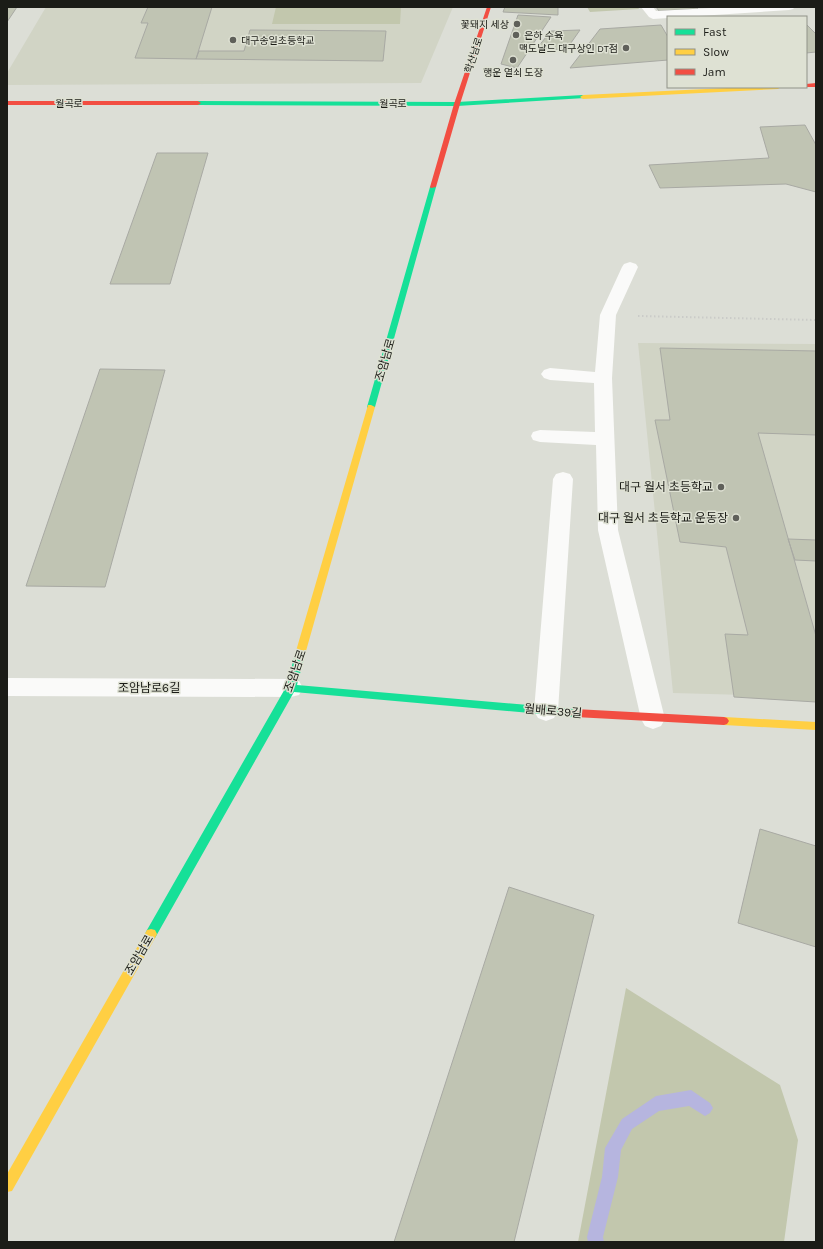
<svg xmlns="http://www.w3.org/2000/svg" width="823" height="1249" viewBox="0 0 823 1249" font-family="Karla,'Noto Sans KR',sans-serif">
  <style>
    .built { fill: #d1d4c5 }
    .green { fill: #c2c7ad }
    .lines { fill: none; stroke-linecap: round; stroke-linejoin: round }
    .stream { fill: #b6b5df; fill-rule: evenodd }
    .building { fill: #c0c4b3; stroke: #a8a9a3 }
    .path { stroke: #cacbc8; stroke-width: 2; stroke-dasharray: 1.5 2.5; stroke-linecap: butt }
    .street { fill: #fafaf9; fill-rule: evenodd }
    .fast { fill: #16e098; fill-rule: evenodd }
    .slow { fill: #ffcf43; fill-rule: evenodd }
    .jam { fill: #f24e42; fill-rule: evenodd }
    .poi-dot { fill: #5f605a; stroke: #dee1d3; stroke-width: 1.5 }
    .labels { text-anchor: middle; stroke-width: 3; stroke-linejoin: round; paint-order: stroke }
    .far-poi-label { font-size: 10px; fill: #1b1c17; stroke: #dee1d3; text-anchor: end }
    .far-street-label { font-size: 10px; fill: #1b1c17; stroke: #dee1d3 }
    .street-label { font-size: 12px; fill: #1b1c17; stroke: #dee1d3 }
    .poi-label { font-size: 12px; fill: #1b1c17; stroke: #dee1d3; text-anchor: end }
  </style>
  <rect width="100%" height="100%" fill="#dcded6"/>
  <path class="built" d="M 46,7 L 453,7 L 421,83 L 7,85 L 7,73 Z
    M 638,343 L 816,344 L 816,697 L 673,693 Z"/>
  <path class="green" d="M 276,7 L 401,7 L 400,24 L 272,24 Z
    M 587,7 L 638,7 L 639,9 L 590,12 Z
    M 626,988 L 780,1085 L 798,1140 L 784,1242 L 578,1242 Z"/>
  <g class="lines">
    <path class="stream" d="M 691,1090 L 710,1103 L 713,1108 L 710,1113 L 705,1116 L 689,1106 L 659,1111 L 632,1129 L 621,1150 L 618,1177 L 603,1237 L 604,1242 L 588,1242 L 587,1237 L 602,1177 L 605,1148 L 622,1119 L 656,1096 Z"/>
  </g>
  <path class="building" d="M 7,7 L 17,7 L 7,22 Z
    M 148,7 L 212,7 L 196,59 L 135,58 L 148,23 L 141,23 Z
    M 505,7 L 558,7 L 558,15 L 503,12 Z
    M 656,7 L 696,7 L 698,9 L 659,11 Z
    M 518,15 L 551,17 L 517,68 L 501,64 Z
    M 806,24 L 816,34 L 816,52 L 806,53 Z
    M 661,25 L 668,37 L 668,60 L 570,68 L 600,29 Z
    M 250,30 L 386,31 L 383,61 L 196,59 L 199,51 L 244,51 Z
    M 580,30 L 566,50 L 537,48 L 551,31 Z
    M 805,125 L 816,145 L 816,192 L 786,184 L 660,188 L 649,165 L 769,158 L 760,127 Z
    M 157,153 L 208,153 L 170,284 L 110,284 Z
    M 660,348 L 816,351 L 816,435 L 758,433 L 816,636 L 816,702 L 734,697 L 725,634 L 748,635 L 726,547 L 680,542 L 655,420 L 670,420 Z
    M 100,369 L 165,370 L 105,587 L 26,586 Z
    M 788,539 L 816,540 L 816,561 L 795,560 Z
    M 760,829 L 816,846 L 816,947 L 738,923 Z
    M 509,887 L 594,915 L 514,1242 L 394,1242 Z"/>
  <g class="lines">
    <path class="path" d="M 638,316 L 816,320"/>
    <path class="street" d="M 641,7 L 653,7 L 656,11 L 730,7 L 795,7 L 793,9 L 789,10 L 653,19 L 649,17 Z
      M 630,262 L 636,264 L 638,267 L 616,315 L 612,378 L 618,530 L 665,719 L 661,726 L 653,729 L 645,726 L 641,719 L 598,530 L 596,445 L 540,442 L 533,440 L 531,436 L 533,432 L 540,430 L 595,432 L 594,383 L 550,380 L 544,378 L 541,374 L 544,370 L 550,368 L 595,372 L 600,315 L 622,267 L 624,264 Z
      M 563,472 L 570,474 L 573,479 L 558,711 L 554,718 L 546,721 L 538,718 L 534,711 L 553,479 L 556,474 Z
      M 7,678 L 291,679 L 299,681 L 303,688 L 299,695 L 291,697 L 7,696 Z"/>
    <path class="fast" d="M 583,95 L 586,97 L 585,98 L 457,106 L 198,105 L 195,103 L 198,101 L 457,102 Z
      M 433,185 L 436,187 L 375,407 L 371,409 L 368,409 L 367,407 L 430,187 Z
      M 301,647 L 304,648 L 306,651 L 297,685 L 575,709 L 578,710 L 580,713 L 578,716 L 575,717 L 294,692 L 155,938 L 151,939 L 147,938 L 145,934 L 147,930 L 286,687 L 296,651 L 298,648 Z"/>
    <path class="slow" d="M 747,87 L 781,87 L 778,89 L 583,99 L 580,97 L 583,95 Z
      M 368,405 L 371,405 L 375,407 L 306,651 L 304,654 L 298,654 L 296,651 Z
      M 724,717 L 816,722 L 816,730 L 724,725 L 721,724 L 719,721 L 721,718 Z
      M 151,929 L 155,930 L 157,934 L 155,938 L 12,1191 L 7,1192 L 7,1174 L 147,930 Z"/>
    <path class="jam" d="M 487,7 L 491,7 L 460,104 L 436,187 L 431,188 L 430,187 L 454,104 Z
      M 816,83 L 816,87 L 804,87 L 806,87 L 806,84 Z
      M 7,101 L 198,101 L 201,103 L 198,105 L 7,105 Z
      M 575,709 L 724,717 L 727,718 L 729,721 L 727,724 L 724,725 L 575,717 L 572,716 L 570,713 L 572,710 Z"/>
  </g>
  <g class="poi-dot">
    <circle cx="517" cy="24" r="4"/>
    <circle cx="516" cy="35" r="4"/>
    <circle cx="233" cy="40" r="4"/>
    <circle cx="626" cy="48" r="4"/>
    <circle cx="513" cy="60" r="4"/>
    <circle cx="721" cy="487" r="4"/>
    <circle cx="736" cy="518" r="4"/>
  </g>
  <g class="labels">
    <g class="far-poi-label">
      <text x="509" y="28">꽃돼지 세상</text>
      <text x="524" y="39" text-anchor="start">은하 수육</text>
      <text x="241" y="44" text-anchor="start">대구송일초등학교</text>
      <text x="618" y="52">맥도날드 대구상인 DT점</text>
      <text x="513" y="76" text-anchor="middle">행운 열쇠 도장</text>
    </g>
    <g class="far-street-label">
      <text transform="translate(473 55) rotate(-72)" y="4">학산남로</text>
      <text x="69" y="107">월곡로</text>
      <text x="393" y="107">월곡로</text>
    </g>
    <g class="street-label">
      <text transform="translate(385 360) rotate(-74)" y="4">조암남로</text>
      <text transform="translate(295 671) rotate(-71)" y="4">조암남로</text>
      <text x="149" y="692">조암남로6길</text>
      <text transform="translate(553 711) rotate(5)" y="4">월배로39길</text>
      <text transform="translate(139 955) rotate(-60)" y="4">조암남로</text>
    </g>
    <g class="poi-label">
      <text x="713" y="491">대구 월서 초등학교</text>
      <text x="728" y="522">대구 월서 초등학교 운동장</text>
    </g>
  </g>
  <rect width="823" height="1249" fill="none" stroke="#1b1c17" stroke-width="16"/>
  <rect x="667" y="16" width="140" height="72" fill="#dee1d3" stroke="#909288"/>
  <rect x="675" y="29" width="20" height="6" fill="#16e098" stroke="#909288"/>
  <text x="703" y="36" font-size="12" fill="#1b1c17">Fast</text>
  <rect x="675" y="49" width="20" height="6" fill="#ffcf43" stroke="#909288"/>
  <text x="703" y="56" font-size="12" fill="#1b1c17">Slow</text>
  <rect x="675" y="69" width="20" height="6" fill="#f24e42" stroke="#909288"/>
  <text x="703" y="76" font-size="12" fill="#1b1c17">Jam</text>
</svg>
